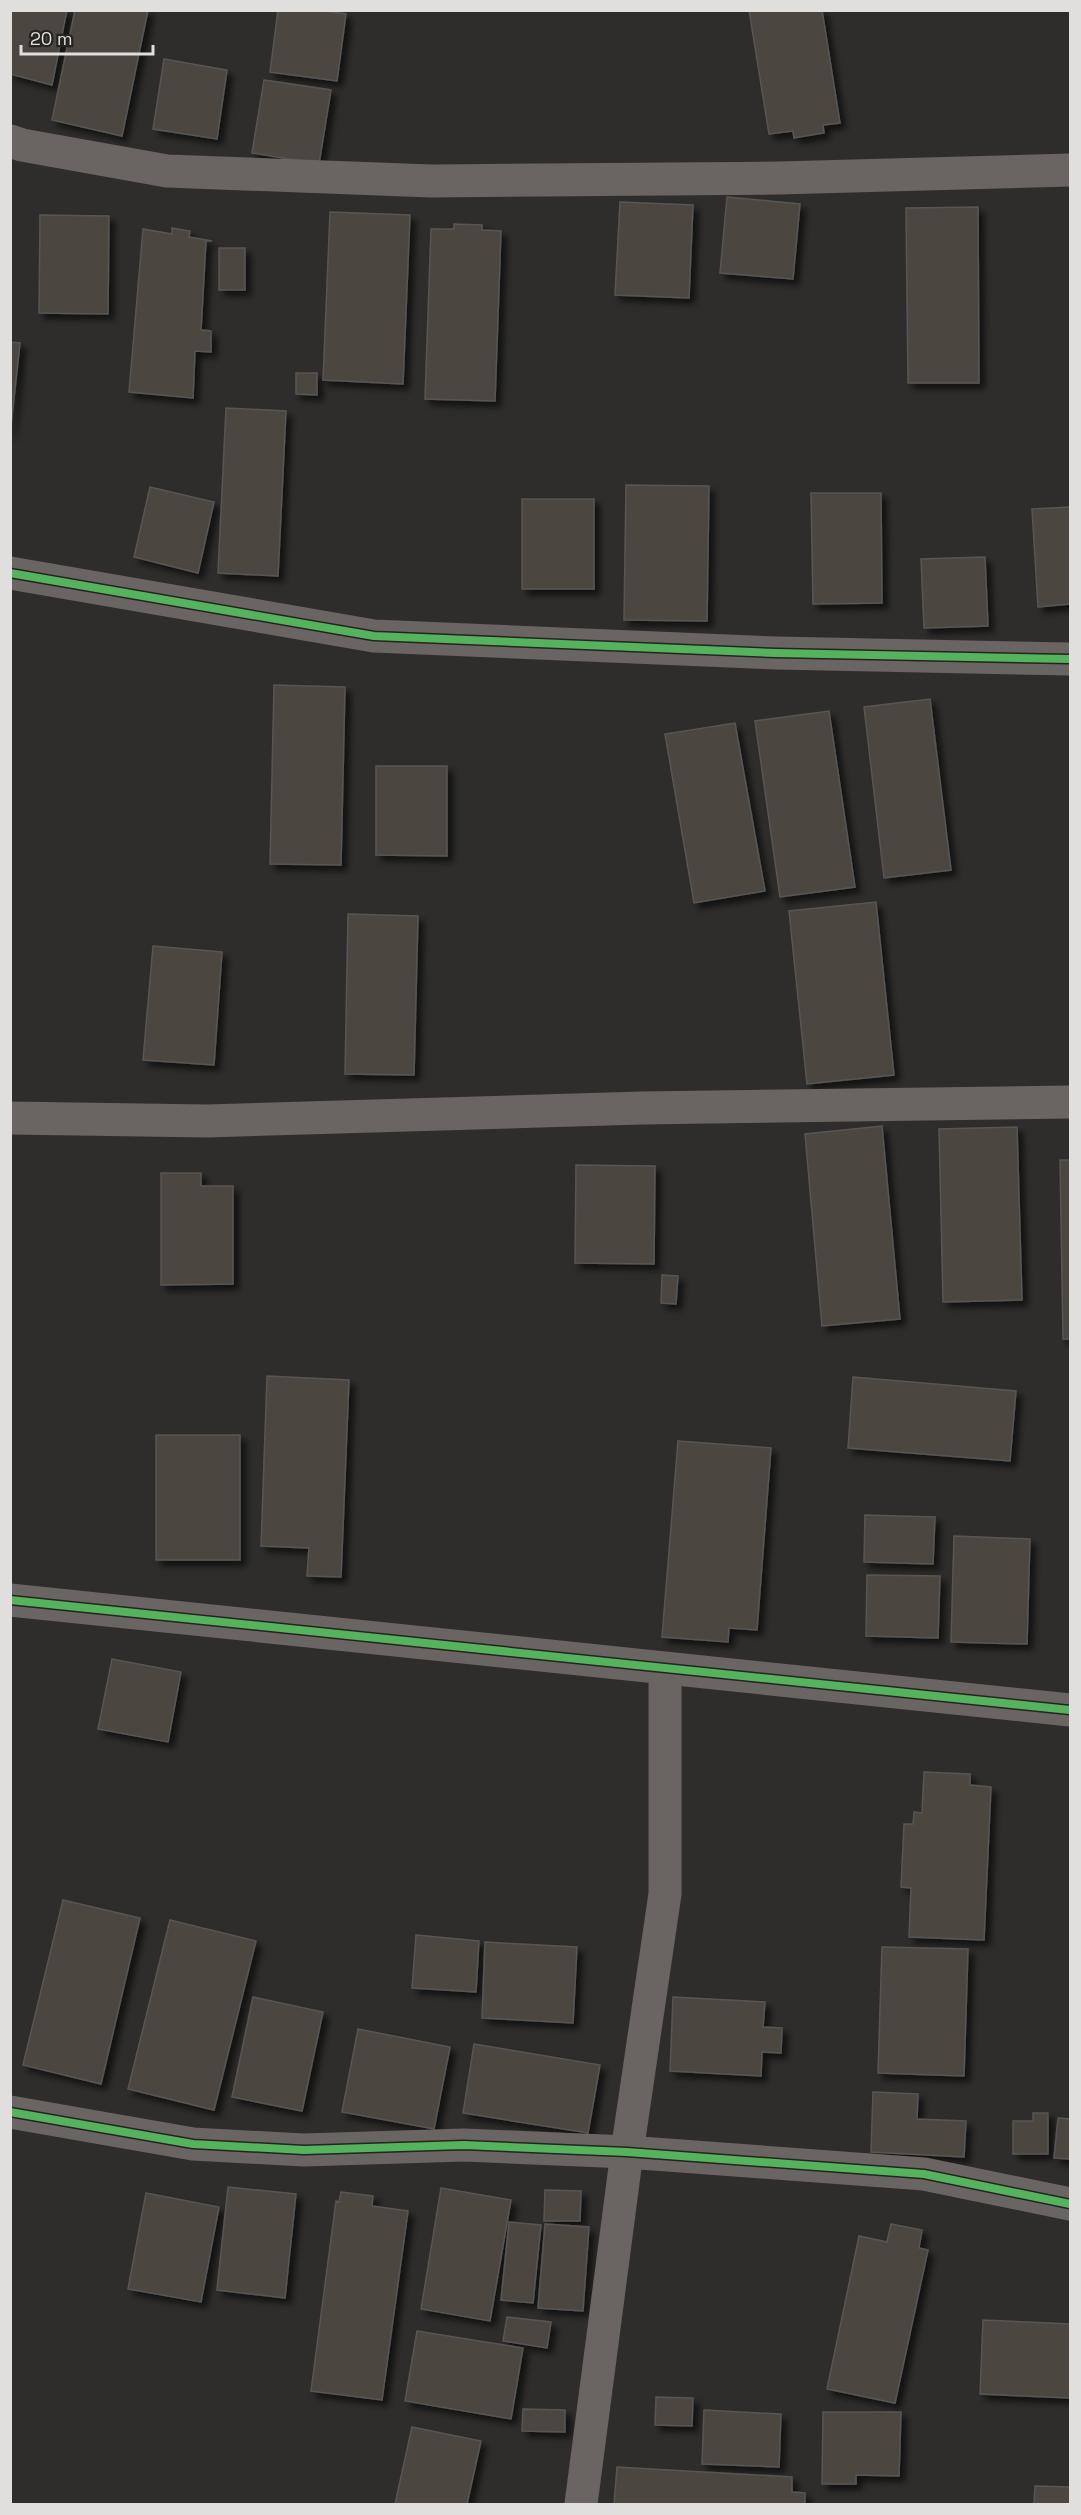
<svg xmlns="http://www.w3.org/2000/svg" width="1081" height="2515" viewBox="0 0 1081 2515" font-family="'Space Grotesk',sans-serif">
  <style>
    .building { fill: #4c4640; stroke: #575656; stroke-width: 1.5; filter: url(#shadow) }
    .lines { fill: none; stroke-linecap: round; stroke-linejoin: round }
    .minor { stroke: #6a6463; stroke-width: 33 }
    .cycleway-casing { stroke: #252421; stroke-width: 11 }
    .cycleway { stroke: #56b35d; stroke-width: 8 }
  </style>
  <defs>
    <filter id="shadow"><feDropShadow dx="5.5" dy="5.5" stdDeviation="3" flood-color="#0009"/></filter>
  </defs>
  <rect width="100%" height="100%" fill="#2e2d2c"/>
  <path class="building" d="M 10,10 L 67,10 L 52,85 L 10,74 Z
    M 75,10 L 148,10 L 122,136 L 52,120 Z
    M 278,10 L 318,10 L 346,14 L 337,81 L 270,72 Z
    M 749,10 L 822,10 L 840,123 L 823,125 L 824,133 L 794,138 L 793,131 L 769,134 Z
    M 164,59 L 227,70 L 217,139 L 153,129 Z
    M 264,80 L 331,90 L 319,164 L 252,153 Z
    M 727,197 L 800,204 L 793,279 L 720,273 Z
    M 620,202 L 693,205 L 689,298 L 615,295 Z
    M 978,207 L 979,383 L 908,383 L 906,208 Z
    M 330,212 L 410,215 L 403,384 L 323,380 Z
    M 40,215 L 109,216 L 108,314 L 39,313 Z
    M 454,224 L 482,225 L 482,230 L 501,231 L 495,401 L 425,399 L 431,229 L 454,229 Z
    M 172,228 L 190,231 L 189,237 L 212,241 L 206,241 L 201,330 L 211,331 L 211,352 L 195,351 L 193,398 L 129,392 L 143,229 L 172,234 Z
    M 219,248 L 245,248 L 245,290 L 219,290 Z
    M 10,342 L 20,343 L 10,435 Z
    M 296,373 L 317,373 L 317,395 L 296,394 Z
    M 226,408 L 286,411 L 278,576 L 218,573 Z
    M 626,485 L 709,486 L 707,621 L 624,620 Z
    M 150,487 L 214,502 L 198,573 L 134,557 Z
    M 811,493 L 881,493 L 882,603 L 813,604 Z
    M 522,499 L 594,499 L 594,589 L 522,589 Z
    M 1070,507 L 1070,604 L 1038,607 L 1032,509 Z
    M 985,557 L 988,626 L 924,628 L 921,559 Z
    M 274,685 L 345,687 L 341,865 L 270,864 Z
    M 930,699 L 951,870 L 884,878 L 864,707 Z
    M 829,711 L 855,887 L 780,897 L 755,721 Z
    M 735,723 L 765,891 L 694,903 L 665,734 Z
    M 376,766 L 447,766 L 447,856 L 376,855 Z
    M 876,902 L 894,1075 L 807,1084 L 789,911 Z
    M 348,914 L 418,916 L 414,1075 L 345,1074 Z
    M 153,946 L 222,952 L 214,1065 L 143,1060 Z
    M 882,1126 L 900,1319 L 822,1326 L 805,1134 Z
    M 1017,1127 L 1022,1300 L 943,1302 L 939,1129 Z
    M 1060,1160 L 1070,1160 L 1070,1339 L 1063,1339 Z
    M 576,1165 L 655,1166 L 654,1264 L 575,1263 Z
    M 161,1173 L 201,1173 L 201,1186 L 233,1186 L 233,1284 L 161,1285 Z
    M 662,1275 L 678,1276 L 676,1304 L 661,1303 Z
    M 267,1376 L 349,1380 L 341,1577 L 307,1576 L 309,1548 L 261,1546 Z
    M 853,1377 L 1016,1391 L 1010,1461 L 848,1448 Z
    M 156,1435 L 240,1435 L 240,1560 L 156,1560 Z
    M 678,1441 L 771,1448 L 757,1630 L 729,1628 L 728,1642 L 662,1637 Z
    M 865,1515 L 935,1517 L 933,1564 L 864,1562 Z
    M 954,1536 L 1030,1539 L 1027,1644 L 951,1642 Z
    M 867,1575 L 940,1576 L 938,1638 L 866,1636 Z
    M 112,1659 L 181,1672 L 168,1742 L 98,1729 Z
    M 924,1772 L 970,1774 L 970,1785 L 991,1787 L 984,1940 L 909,1937 L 911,1888 L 901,1887 L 904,1824 L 913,1824 L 914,1812 L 922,1813 Z
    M 63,1900 L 140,1918 L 101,2084 L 23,2065 Z
    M 170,1920 L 256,1941 L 214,2110 L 128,2089 Z
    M 416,1935 L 479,1941 L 476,1992 L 412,1988 Z
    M 485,1942 L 577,1947 L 573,2023 L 482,2018 Z
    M 882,1947 L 968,1949 L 964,2076 L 878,2073 Z
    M 253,1997 L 323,2012 L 302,2111 L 232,2097 Z
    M 673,1997 L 765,2002 L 763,2027 L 782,2028 L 781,2053 L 762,2052 L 761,2076 L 670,2071 Z
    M 358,2029 L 450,2047 L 434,2129 L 342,2112 Z
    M 474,2044 L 600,2065 L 588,2133 L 463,2113 Z
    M 873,2092 L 918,2094 L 917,2119 L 966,2121 L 964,2157 L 871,2152 Z
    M 1033,2113 L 1048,2113 L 1048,2154 L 1013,2154 L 1013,2121 L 1033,2121 Z
    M 1058,2118 L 1070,2119 L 1070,2159 L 1054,2158 Z
    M 228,2187 L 296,2194 L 285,2298 L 217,2290 Z
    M 441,2188 L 511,2200 L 490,2321 L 421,2309 Z
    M 545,2190 L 581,2191 L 580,2221 L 544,2221 Z
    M 341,2192 L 373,2196 L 372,2206 L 408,2211 L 382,2400 L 311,2391 L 336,2201 L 339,2202 Z
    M 146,2193 L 219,2207 L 201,2302 L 128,2289 Z
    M 509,2222 L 541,2225 L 533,2303 L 501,2300 Z
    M 545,2224 L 589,2227 L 583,2311 L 538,2308 Z
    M 891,2224 L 922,2230 L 919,2248 L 928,2250 L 895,2403 L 827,2389 L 859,2236 L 887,2242 Z
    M 507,2317 L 551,2322 L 547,2348 L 503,2341 Z
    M 983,2320 L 1070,2324 L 1070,2398 L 980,2394 Z
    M 417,2331 L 523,2348 L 511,2419 L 405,2401 Z
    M 656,2397 L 693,2398 L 692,2426 L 655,2425 Z
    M 523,2409 L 565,2410 L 565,2432 L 522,2431 Z
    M 704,2410 L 781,2414 L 779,2467 L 702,2464 Z
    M 823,2412 L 901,2412 L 899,2476 L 856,2475 L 856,2484 L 822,2484 Z
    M 412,2427 L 481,2441 L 467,2504 L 395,2504 Z
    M 617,2467 L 792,2477 L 792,2492 L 805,2493 L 805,2504 L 614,2504 Z
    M 1035,2486 L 1070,2487 L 1070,2504 L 1034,2504 Z"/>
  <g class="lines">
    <path class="minor" d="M 10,141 L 22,145 L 167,171 L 431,181 L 779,178 L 1070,170
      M 10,573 L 374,636 L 776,653 L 1070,659
      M 10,1118 L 207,1121 L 641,1108 L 1070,1102
      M 10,1600 L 1070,1710
      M 10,2112 L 193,2144 L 304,2150 L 464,2145 L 627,2152 L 924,2174 L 1070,2204
      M 581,2504 L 627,2152 L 665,1894 L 665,1668"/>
    <g class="cycleway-casing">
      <path id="cycleway" d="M 10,573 L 374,636 L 776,653 L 1070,659
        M 10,1600 L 1070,1710
        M 10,2112 L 193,2144 L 304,2150 L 464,2145 L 627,2152 L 924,2174 L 1070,2204"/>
    </g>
    <use href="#cycleway" class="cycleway"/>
  </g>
  <rect width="1081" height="2515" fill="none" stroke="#e0dfde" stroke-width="24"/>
  <path d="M21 45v9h132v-9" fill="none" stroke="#e0dfde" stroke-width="3"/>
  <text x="30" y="45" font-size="18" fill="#e0dfde" stroke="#252421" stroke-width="4.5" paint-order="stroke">20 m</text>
</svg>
